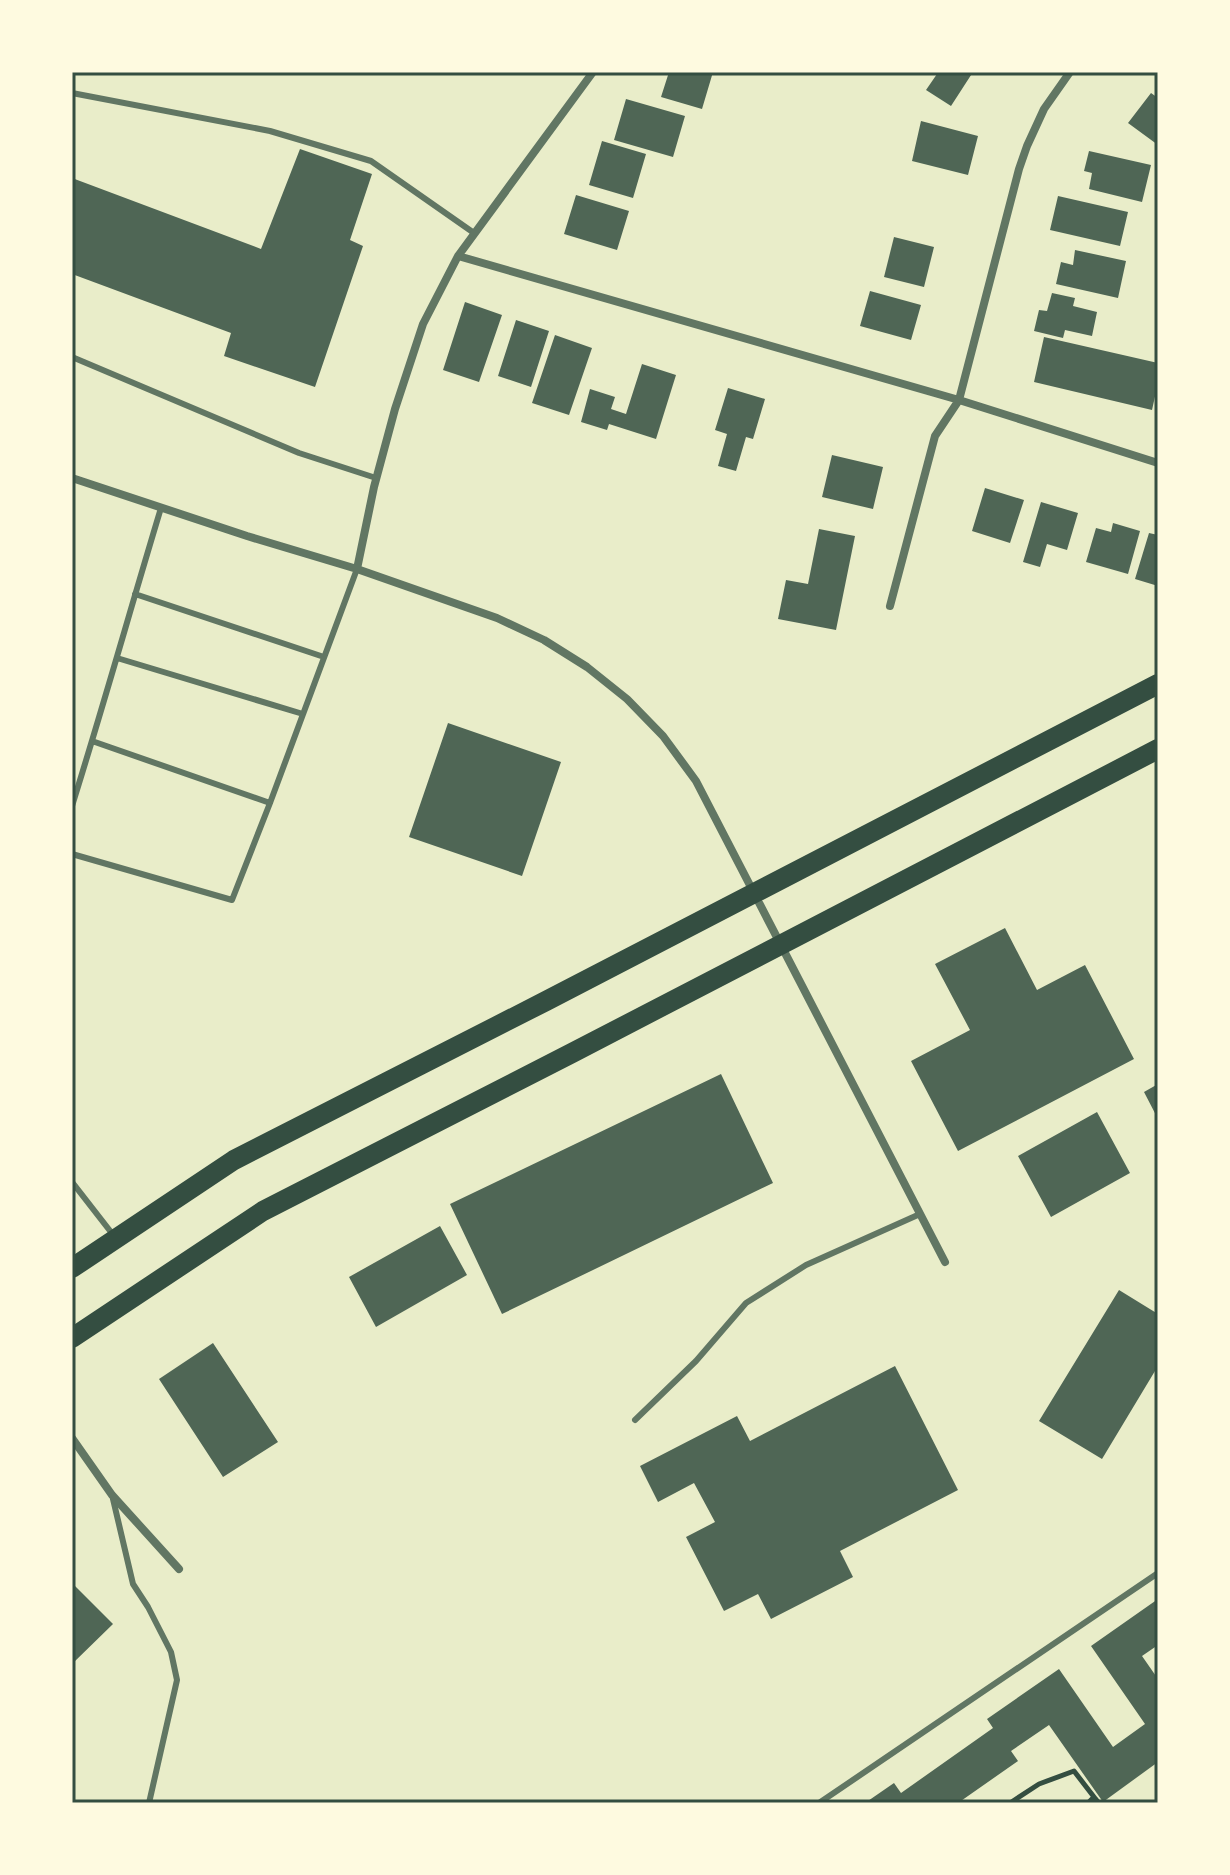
<svg xmlns="http://www.w3.org/2000/svg" width="1230" height="1875" viewBox="0 0 1230 1875" font-family="'Space Grotesk',sans-serif">
  <style>
    .building { fill: #4f6655 }
    .lines { fill: none; stroke-linecap: round; stroke-linejoin: round }
    .path { stroke: #344e41; stroke-width: 5 }
    .service { stroke: #617663; stroke-width: 6 }
    .minor { stroke: #617663; stroke-width: 8 }
    .primary { stroke: #344e41; stroke-width: 20 }
    .neatline { fill: none; stroke: #344e41; stroke-width: 3 }
  </style>
  <rect width="100%" height="100%" fill="#e9edc9"/>
  <path class="building" d="M 669,72 L 713,72 L 702,109 L 661,97 Z
    M 934,72 L 973,72 L 951,106 L 926,90 L 937,74 Z
    M 1151,93 L 1158,98 L 1158,145 L 1128,123 Z
    M 626,99 L 685,116 L 673,157 L 614,140 Z
    M 921,121 L 978,136 L 968,175 L 912,161 Z
    M 602,141 L 646,154 L 633,198 L 589,185 Z
    M 300,149 L 372,174 L 350,240 L 363,246 L 315,387 L 224,356 L 231,333 L 72,274 L 72,178 L 261,249 Z
    M 1089,151 L 1151,165 L 1142,202 L 1089,189 L 1092,173 L 1084,171 Z
    M 576,195 L 629,211 L 617,250 L 564,234 Z
    M 1058,196 L 1128,212 L 1120,246 L 1050,230 Z
    M 894,237 L 934,247 L 924,287 L 884,277 Z
    M 1075,250 L 1126,261 L 1118,298 L 1056,284 L 1061,262 L 1073,265 Z
    M 870,291 L 921,305 L 911,340 L 860,326 Z
    M 1052,293 L 1075,298 L 1073,306 L 1097,312 L 1092,336 L 1065,330 L 1063,338 L 1034,331 L 1039,310 L 1047,311 Z
    M 465,302 L 502,315 L 479,382 L 443,370 Z
    M 516,320 L 549,331 L 531,387 L 498,376 Z
    M 555,335 L 592,348 L 569,415 L 532,403 Z
    M 1044,337 L 1158,363 L 1158,383 L 1152,410 L 1034,382 Z
    M 642,364 L 676,375 L 656,439 L 609,424 L 607,430 L 581,422 L 590,389 L 615,397 L 611,409 L 626,414 Z
    M 728,388 L 765,399 L 753,439 L 746,437 L 736,471 L 718,466 L 727,434 L 715,430 Z
    M 832,455 L 883,467 L 873,509 L 822,497 Z
    M 985,488 L 1024,500 L 1010,543 L 972,531 Z
    M 1041,502 L 1078,513 L 1067,550 L 1047,544 L 1040,567 L 1023,562 Z
    M 1113,523 L 1140,531 L 1128,574 L 1086,562 L 1096,528 L 1111,532 Z
    M 819,529 L 855,536 L 836,630 L 778,619 L 786,580 L 808,584 Z
    M 1149,533 L 1158,535 L 1158,586 L 1135,579 Z
    M 448,723 L 561,762 L 522,876 L 409,837 Z
    M 1005,928 L 1037,990 L 1085,965 L 1134,1059 L 958,1151 L 911,1061 L 970,1030 L 935,964 Z
    M 721,1074 L 773,1183 L 502,1314 L 450,1204 Z
    M 1158,1084 L 1158,1119 L 1144,1092 Z
    M 1097,1112 L 1130,1173 L 1051,1217 L 1018,1156 Z
    M 440,1226 L 467,1275 L 376,1327 L 349,1277 Z
    M 1119,1290 L 1158,1314 L 1158,1366 L 1102,1459 L 1039,1421 Z
    M 213,1343 L 278,1442 L 223,1477 L 159,1379 Z
    M 895,1366 L 958,1490 L 840,1551 L 853,1577 L 771,1619 L 758,1594 L 724,1611 L 686,1537 L 715,1522 L 694,1483 L 658,1502 L 640,1466 L 737,1416 L 750,1441 Z
    M 72,1583 L 113,1624 L 72,1664 Z
    M 1158,1599 L 1158,1645 L 1142,1656 L 1158,1679 L 1158,1762 L 1103,1802 L 1049,1725 L 1011,1751 L 1018,1761 L 958,1803 L 865,1803 L 894,1783 L 901,1793 L 993,1728 L 987,1719 L 1059,1669 L 1113,1747 L 1145,1724 L 1091,1646 Z"/>
  <g class="lines">
    <path class="path" d="M 1010,1803 L 1039,1784 L 1074,1771 L 1094,1797
      M 1088,1803 L 1094,1797 L 1099,1803"/>
    <path class="service" d="M 72,93 L 270,131 L 371,161 L 474,233
      M 72,357 L 299,453 L 376,478
      M 135,594 L 324,657
      M 117,658 L 303,714
      M 92,741 L 270,803
      M 72,806 C 103,707 131,607 161,508
      M 72,854 L 232,900 L 270,803 L 357,569
      M 72,1182 L 114,1236
      M 635,1420 L 696,1361 L 746,1303 L 806,1265 L 920,1214
      M 113,1499 L 133,1584 L 148,1607 L 171,1652 L 177,1680 L 149,1803
      M 819,1803 L 1158,1573"/>
    <path class="minor" d="M 458,256 L 959,400 L 1158,463
      M 72,478 L 247,536 L 357,569 L 497,618 L 544,640 L 587,667 L 627,699 L 663,736 L 696,781 L 945,1262
      M 357,569 L 374,487 L 395,409 L 423,324 L 458,256 L 593,72
      M 890,606 L 935,436 L 959,400 L 1019,169 L 1027,146 L 1044,109 L 1070,72
      M 72,1438 L 112,1495 L 179,1569"/>
    <path class="primary" d="M 72,1268 L 234,1160 L 546,1001 L 1158,684
      M 72,1338 L 263,1211 L 572,1053 L 1158,749"/>
  </g>
  <rect width="1230" height="1875" fill="none" stroke="#fefae0" stroke-width="148"/>
  <rect x="74" y="74" width="1082" height="1727" class="neatline"/>
</svg>
